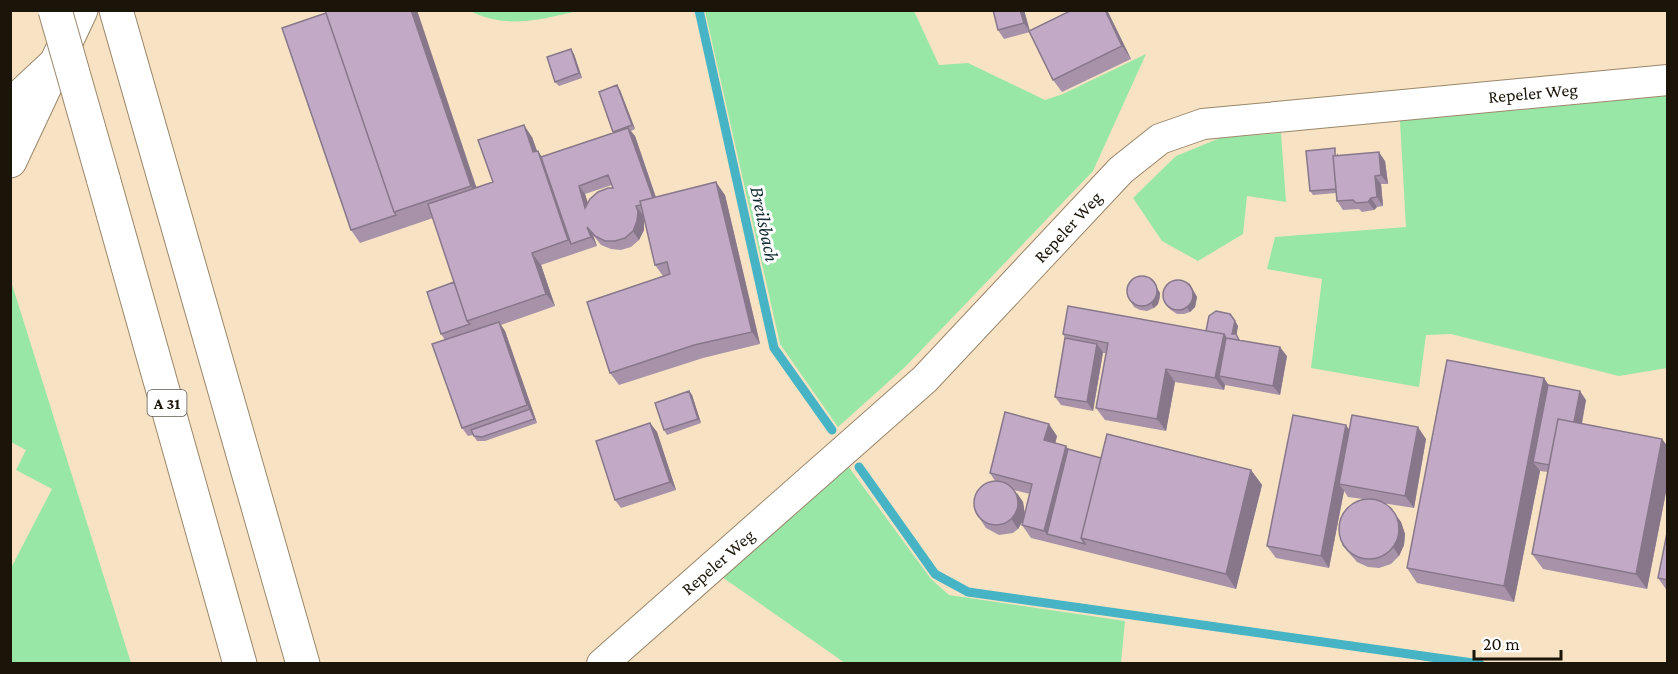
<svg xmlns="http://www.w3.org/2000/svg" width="1678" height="674" viewBox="0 0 1678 674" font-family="'Crimson Pro',serif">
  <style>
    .green { fill: #99e7a6 }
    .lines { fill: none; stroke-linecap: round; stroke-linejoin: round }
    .stream { stroke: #47b4c5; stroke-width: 9 }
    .minor-casing { stroke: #99876a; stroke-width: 32 }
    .major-casing { stroke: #99876a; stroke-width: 35 }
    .highway-casing { stroke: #99876a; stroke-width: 35 }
    .minor { stroke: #fff; stroke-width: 30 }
    .major { stroke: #fff; stroke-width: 33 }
    .highway { stroke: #fff; stroke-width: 33 }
    .highway-bridge-casing { stroke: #99876a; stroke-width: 35; stroke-linecap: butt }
    .highway-bridge { stroke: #fff; stroke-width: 33 }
    .wall { fill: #a792aa; fill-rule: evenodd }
    .shaded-wall { fill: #88778b }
    .building { fill: #c2aac6; stroke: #88778b; stroke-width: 1.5; fill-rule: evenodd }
    .labels { text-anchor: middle; stroke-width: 6; stroke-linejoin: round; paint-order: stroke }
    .shield { fill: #fff; stroke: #5f5a53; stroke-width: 1.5 }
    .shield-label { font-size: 16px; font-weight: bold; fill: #1b1409 }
    .street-label { font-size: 18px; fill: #1b1409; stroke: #fff }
    .water-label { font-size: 20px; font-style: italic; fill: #162f33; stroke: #fff }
  </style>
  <rect width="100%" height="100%" fill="#f7e3c3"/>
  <path class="green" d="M 470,11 L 577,11 C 540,20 506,29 470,11 Z
    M 705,11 L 914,11 L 939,65 L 968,63 L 1045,100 L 1063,94 L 1146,54 L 1093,171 L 905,367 L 838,427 L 780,344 Z
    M 1667,96 L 1667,368 L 1619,376 L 1451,334 L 1426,335 L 1419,387 L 1311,368 L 1322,279 L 1267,269 L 1275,237 L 1406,227 L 1400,121 Z
    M 1281,133 L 1286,202 L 1247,196 L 1243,234 L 1198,261 L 1162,241 L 1133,198 L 1176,156 L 1220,138 Z
    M 10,278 L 131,663 L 11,663 L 11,568 L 52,489 L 16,470 L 26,450 L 11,442 Z
    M 848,466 L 931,579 L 949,595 L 1125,621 L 1121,663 L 845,663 L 722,577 Z"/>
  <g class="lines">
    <path class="stream" d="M 699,10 L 774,348 L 832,430
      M 859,467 L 935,574 L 968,592 L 1480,664"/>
    <g class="minor-casing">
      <path id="minor" d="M 602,664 L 925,379 L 1121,170 L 1160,139 L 1203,124 L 1668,80"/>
    </g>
    <g class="major-casing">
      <path id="major" d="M 10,161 L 81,10"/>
    </g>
    <g class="highway-casing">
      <path id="highway" d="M 116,10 L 303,664
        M 10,106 L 56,63
        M 103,178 L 240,664"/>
    </g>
    <use href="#minor" class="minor"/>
    <use href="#major" class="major"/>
    <use href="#highway" class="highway"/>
    <g class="highway-bridge-casing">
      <path id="highway-bridge" d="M 55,10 L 103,178"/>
    </g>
    <use href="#highway-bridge" class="highway-bridge"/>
  </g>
  <path class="wall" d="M 993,10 L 1024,10 L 1030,31 L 1107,10 L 1131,59 L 1062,92 L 1053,80 L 1030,32 L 1004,39 L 998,30 Z
    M 282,28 L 477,187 L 493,182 L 532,137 L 537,151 L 542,157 L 614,133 L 620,90 L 635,129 L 631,131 L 635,136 L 656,197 L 725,195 L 760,344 L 703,358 L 619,385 L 610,373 L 663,276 L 655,265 L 643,214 L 643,215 L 644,220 L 644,230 L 639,240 L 631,247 L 621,250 L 611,249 L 601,245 L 593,235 L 597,246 L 541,265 L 555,306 L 501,325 L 505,331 L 537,423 L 485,441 L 477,441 L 473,435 L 468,436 L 462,428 L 445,340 L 441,334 L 454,282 L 433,218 L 360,243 L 351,230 ZM 612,185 L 613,188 L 588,203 L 585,194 Z
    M 574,54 L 582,78 L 559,86 L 555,82 Z
    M 1338,153 L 1338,156 L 1385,161 L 1388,184 L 1381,184 L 1383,206 L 1377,207 L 1374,210 L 1362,212 L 1359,209 L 1343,210 L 1337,201 L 1336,193 L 1313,195 L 1310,191 Z
    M 1189,283 L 1197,297 L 1195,307 L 1190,312 L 1184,314 L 1177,314 L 1171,310 L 1167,306 Z
    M 1155,285 L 1160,293 L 1160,298 L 1158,304 L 1154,308 L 1147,311 L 1140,310 L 1134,307 L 1131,302 Z
    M 1230,314 L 1238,326 L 1236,335 L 1240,340 L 1287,356 L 1280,395 L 1225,385 L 1224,390 L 1175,382 L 1166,431 L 1105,420 L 1096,408 L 1106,353 L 1103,353 L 1093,411 L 1061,405 L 1055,397 L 1065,338 L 1063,334 L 1206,331 Z
    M 1544,378 L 1548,385 L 1586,400 L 1582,424 L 1662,439 L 1668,447 L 1668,482 L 1647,589 L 1543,569 L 1532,554 L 1548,472 L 1540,471 L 1514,602 L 1417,583 L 1407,568 Z
    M 689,391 L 692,395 L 701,423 L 667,435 L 664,430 Z
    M 650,423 L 657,432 L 676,490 L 621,508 L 615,500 Z
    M 1346,425 L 1349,430 L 1426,439 L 1414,508 L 1382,503 L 1395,514 L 1401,522 L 1405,534 L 1404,545 L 1399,556 L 1391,564 L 1379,568 L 1368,567 L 1357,562 L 1349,553 L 1342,545 L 1363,499 L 1348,497 L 1344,491 L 1329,568 L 1276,558 L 1267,546 Z
    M 1057,436 L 1055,443 L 1066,446 L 1068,449 L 1101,458 L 1251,470 L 1262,485 L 1236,589 L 1031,538 L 1022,525 L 1024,519 L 1018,529 L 1013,533 L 999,535 L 986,528 L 980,519 L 995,481 L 990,473 ZM 1014,490 L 1030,494 L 1025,515 L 1023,502 Z
    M 1668,528 L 1668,592 L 1658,578 Z"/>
  <path class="shaded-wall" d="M 411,10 L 417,10 L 481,201 L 471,186 Z
    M 1020,10 L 1024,10 L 1030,32 L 1024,23 Z
    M 1105,10 L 1107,10 L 1131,59 L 1122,46 Z
    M 571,49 L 574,54 L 582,78 L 579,73 Z
    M 617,85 L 620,90 L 635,129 L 632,125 Z
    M 524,125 L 532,137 L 542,165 L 533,152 Z
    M 628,128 L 635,136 L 660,210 L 654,201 Z
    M 538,151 L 546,163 L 571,244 L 568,240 Z
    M 1379,152 L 1385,161 L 1388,184 L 1381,175 Z
    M 1375,176 L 1381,184 L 1383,206 L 1377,197 Z
    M 716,182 L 725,195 L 760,344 L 752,332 Z
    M 579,186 L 585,194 L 592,217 L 585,208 Z
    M 1371,198 L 1377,207 L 1374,210 L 1368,202 Z
    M 636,206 L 643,215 L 644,220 L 644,230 L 639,240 L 633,231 Z
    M 587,227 L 593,235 L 597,246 L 591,237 Z
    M 532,253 L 541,265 L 555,306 L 546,294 Z
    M 1152,280 L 1160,293 L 1158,304 L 1154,308 L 1151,303 Z
    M 1189,283 L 1197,297 L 1195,307 L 1190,312 L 1187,307 Z
    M 1235,321 L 1238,326 L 1236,338 L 1232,334 Z
    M 499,322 L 505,331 L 537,423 L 527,405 Z
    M 1224,334 L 1232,347 L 1219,376 L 1225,385 L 1224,390 L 1215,378 Z
    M 1097,344 L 1103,352 L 1093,411 L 1087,402 Z
    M 1280,347 L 1287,356 L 1280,395 L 1273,386 Z
    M 1166,369 L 1175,382 L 1166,431 L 1157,419 Z
    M 1544,378 L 1554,393 L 1533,462 L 1540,471 L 1514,602 L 1504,586 Z
    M 689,391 L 692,395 L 701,423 L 698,419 Z
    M 1580,391 L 1586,400 L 1579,437 L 1573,428 Z
    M 650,423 L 657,432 L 676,490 L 670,482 Z
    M 1049,424 L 1057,436 L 1053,453 L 1044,440 Z
    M 1346,425 L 1354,437 L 1339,484 L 1344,491 L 1329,568 L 1321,556 Z
    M 1418,427 L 1426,439 L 1414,508 L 1405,496 Z
    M 1662,439 L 1668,447 L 1668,482 L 1647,589 L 1636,574 Z
    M 1066,446 L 1074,458 L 1047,534 L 1044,531 Z
    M 1251,470 L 1262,485 L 1236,589 L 1226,574 Z
    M 1017,493 L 1023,502 L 1025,516 L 1018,529 L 1012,520 Z
    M 1395,514 L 1401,522 L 1405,534 L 1404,545 L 1399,556 L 1393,547 Z"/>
  <path class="building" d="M 325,10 L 411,10 L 471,186 L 394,212 Z
    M 993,10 L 1020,10 L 1024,23 L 998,30 Z
    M 1072,10 L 1105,10 L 1122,46 L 1053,80 L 1029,31 Z
    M 326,13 L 394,212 L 396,215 L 351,230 L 282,28 Z
    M 571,49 L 579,73 L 555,82 L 547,57 Z
    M 617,85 L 632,125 L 613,132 L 599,92 Z
    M 524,125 L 533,152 L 538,151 L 568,240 L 532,253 L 546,294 L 467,321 L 428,204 L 493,182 L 478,140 Z
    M 628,128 L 653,198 L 640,201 L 641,205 L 636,206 L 638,211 L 637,221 L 633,231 L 625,238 L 615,241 L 605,241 L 595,236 L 587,227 L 591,237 L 571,244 L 541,157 ZM 608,175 L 613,188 L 608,188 L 598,192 L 590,199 L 585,208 L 579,186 Z
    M 1335,148 L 1335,156 L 1333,156 L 1336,189 L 1310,191 L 1306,151 Z
    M 1379,152 L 1381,175 L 1375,176 L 1377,197 L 1371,198 L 1368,202 L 1356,203 L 1353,200 L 1337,201 L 1333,156 Z
    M 716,182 L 752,332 L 694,345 L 610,373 L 587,302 L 670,274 L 667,262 L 655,265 L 640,201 Z
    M1127 291a15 15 0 1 1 30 0a15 15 0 1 1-30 0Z
    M1163 295a15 15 0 1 1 30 0a15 15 0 1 1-30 0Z
    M 454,282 L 467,321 L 470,324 L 441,334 L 427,292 Z
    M 1068,306 L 1224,334 L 1215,378 L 1166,369 L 1157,419 L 1096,408 L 1108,343 L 1063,334 Z
    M 1216,311 L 1230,314 L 1235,321 L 1232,334 L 1236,334 L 1239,340 L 1226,338 L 1224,334 L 1206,331 L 1209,316 Z
    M 499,322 L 527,405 L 462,428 L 432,344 Z
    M 1065,338 L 1097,344 L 1087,402 L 1055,397 Z
    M 1226,338 L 1280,347 L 1273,386 L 1219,376 Z
    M 1447,360 L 1544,378 L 1504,586 L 1407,568 Z
    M 1548,385 L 1580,391 L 1574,422 L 1558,419 L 1549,465 L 1533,462 Z
    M 689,391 L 698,419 L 664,430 L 655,403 Z
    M 530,409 L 534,419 L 482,437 L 474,436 L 471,430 Z
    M 1005,412 L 1049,424 L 1044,440 L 1066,446 L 1044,531 L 1022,525 L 1032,484 L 990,473 Z
    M 1293,415 L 1346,425 L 1321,556 L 1267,546 Z
    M 1352,415 L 1418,427 L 1405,496 L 1339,484 Z
    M 1558,419 L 1662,439 L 1636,574 L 1532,554 Z
    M 650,423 L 670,482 L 615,500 L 596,441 Z
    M 1107,434 L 1251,470 L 1226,574 L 1081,538 Z
    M 1068,449 L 1101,458 L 1081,538 L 1085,544 L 1047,534 Z
    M974 503a22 22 0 1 1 44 0a22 22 0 1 1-44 0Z
    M1339 529a30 30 0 1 1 60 0a30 30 0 1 1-60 0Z
    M 1668,528 L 1668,580 L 1658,578 Z"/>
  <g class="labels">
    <rect class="shield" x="147.5" y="390" width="39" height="26" rx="4.5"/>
    <g class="shield-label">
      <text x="167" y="409">A 31</text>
    </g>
    <g class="street-label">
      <text transform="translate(1533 93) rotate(-5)" y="6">Repeler Weg</text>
      <text transform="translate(1068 227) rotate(-47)" y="6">Repeler Weg</text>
      <text transform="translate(718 562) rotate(-41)" y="6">Repeler Weg</text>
    </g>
    <g class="water-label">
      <text transform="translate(765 224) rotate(78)" y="7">Breilsbach</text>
    </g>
  </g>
  <rect width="1678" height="674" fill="none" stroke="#1b1409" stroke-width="24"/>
  <path d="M1474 650v9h87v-9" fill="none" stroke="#1b1409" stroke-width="3"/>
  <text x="1483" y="650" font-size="18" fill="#1b1409" stroke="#ffffff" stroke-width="4.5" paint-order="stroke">20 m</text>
</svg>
